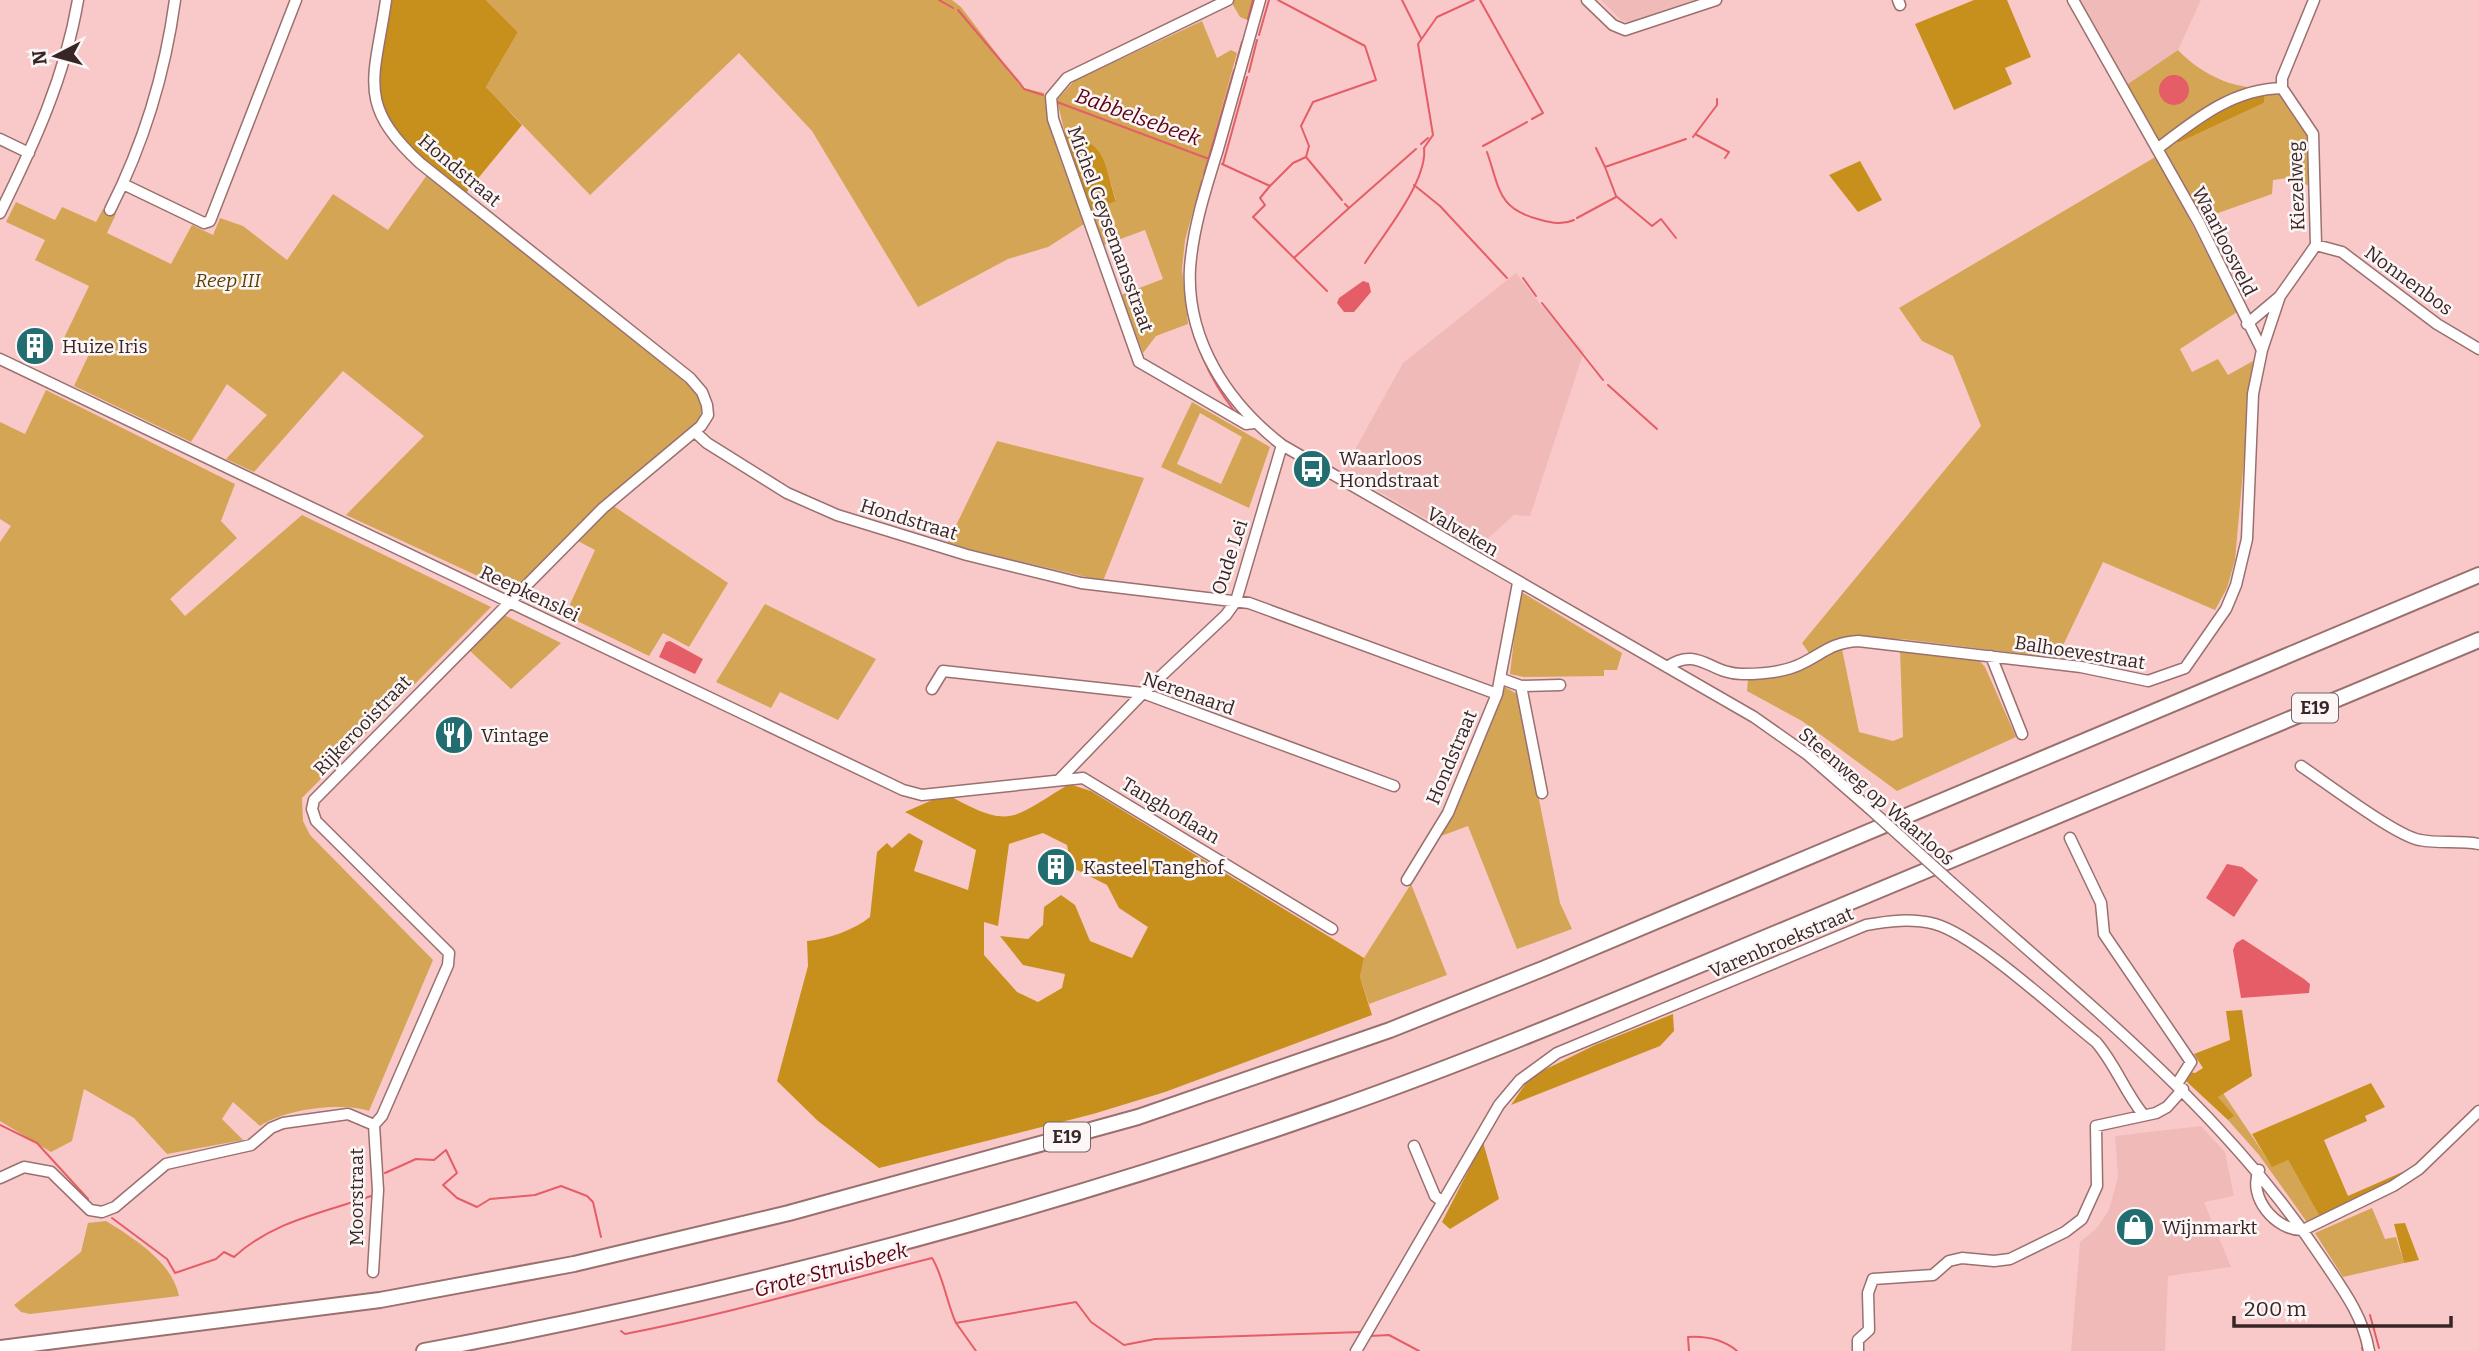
<svg xmlns="http://www.w3.org/2000/svg" width="2479" height="1351" viewBox="0 0 2479 1351" font-family="Bitter,serif">
  <style>
    .built { fill: #f0bab9 }
    .green { fill: #d3a554; fill-rule: evenodd }
    .forest { fill: #c78f1c; fill-rule: evenodd }
    .water { fill: #e55d66 }
    .lines { fill: none; stroke-linecap: round; stroke-linejoin: round }
    .stream { stroke: #e55d66; stroke-width: 2 }
    .minor-casing { stroke: #9a706f; stroke-width: 13 }
    .highway-casing { stroke: #9a706f; stroke-width: 18 }
    .minor { stroke: #fff; stroke-width: 10 }
    .highway { stroke: #fff; stroke-width: 14 }
    .minor-bridge-casing { stroke: #9a706f; stroke-width: 13; stroke-linecap: butt }
    .minor-bridge { stroke: #fff; stroke-width: 10 }
    .labels { text-anchor: middle; stroke-width: 5; stroke-linejoin: round; paint-order: stroke }
    .shield { fill: #fcf6f6; stroke: #736464; stroke-width: 2 }
    .shield-label { font-size: 18px; font-weight: bold; fill: #382626 }
    .street-label { font-size: 19px; fill: #382626; stroke: #fcf6f6 }
    .park-label { font-size: 19px; font-style: italic; fill: #5a3d00; stroke: #fcf6f6 }
    .poi-label { font-size: 19px; fill: #382626; stroke: #fcf6f6; text-anchor: start }
    .water-label { font-size: 21px; font-style: italic; fill: #5d0214; stroke: #fcf6f6 }
  </style>
  <rect width="100%" height="100%" fill="#f9c9c9"/>
  <path class="built" d="M 1601,0 L 1704,0 L 1631,22 L 1622,21 Z
    M 2077,0 L 2201,0 L 2178,50 L 2125,86 Z
    M 1516,273 L 1541,305 L 1584,351 L 1530,516 L 1514,515 L 1477,548 L 1343,471 L 1403,363 Z
    M 2201,1126 L 2225,1152 L 2234,1196 L 2204,1202 L 2231,1267 L 2168,1276 L 2165,1351 L 2071,1351 L 2080,1242 L 2096,1229 L 2109,1210 L 2118,1177 L 2115,1136 Z"/>
  <path class="green" d="M 486,0 L 952,0 L 961,7 L 1023,88 L 1044,93 L 1057,150 L 1084,224 L 1048,247 L 1008,259 L 918,307 L 812,131 L 739,53 L 590,195 L 486,87 L 518,32 Z
    M 1234,0 L 1256,0 L 1250,21 L 1240,17 L 1233,5 Z
    M 1202,21 L 1217,58 L 1231,50 L 1237,53 L 1185,240 L 1182,269 L 1188,324 L 1156,336 L 1143,353 L 1121,295 L 1163,279 L 1145,230 L 1104,245 L 1091,210 L 1116,200 C 1104,163 1108,142 1065,134 L 1057,100 L 1074,81 Z
    M 2178,50 C 2196,69 2222,84 2248,87 L 2221,101 L 2158,143 L 2125,86 Z
    M 2264,93 L 2279,93 L 2286,98 L 2311,140 L 2310,185 L 2298,184 L 2296,177 L 2273,180 L 2272,194 L 2201,219 L 2163,150 L 2175,140 L 2178,143 L 2264,103 Z
    M 2157,156 L 2237,312 L 2180,349 L 2192,372 L 2218,359 L 2228,375 L 2253,361 L 2235,560 L 2227,588 L 2215,610 L 2103,562 L 2057,658 L 1902,639 L 1835,639 L 1809,653 L 1802,643 L 1981,426 L 1953,356 L 1922,341 L 1899,308 Z
    M 427,175 L 667,366 L 700,395 L 703,407 L 698,422 L 626,481 L 514,589 L 506,589 L 346,515 L 424,436 L 343,371 L 254,472 L 226,459 L 267,415 L 227,384 L 191,442 L 74,386 L 90,352 L 63,340 L 89,286 L 35,260 L 45,240 L 6,222 L 16,202 L 55,220 L 62,207 L 96,222 L 103,209 L 116,214 L 107,233 L 171,264 L 192,225 L 213,235 L 220,218 L 243,226 L 287,260 L 333,194 L 388,230 Z
    M 46,390 L 235,484 L 221,521 L 237,538 L 170,599 L 185,616 L 302,515 L 491,607 L 302,798 L 303,821 L 310,835 L 433,960 L 369,1111 C 341,1102 285,1109 260,1126 L 233,1102 L 222,1119 L 243,1140 L 167,1154 L 134,1118 L 84,1089 L 72,1141 L 51,1152 L 0,1121 L 0,542 L 11,526 L 0,519 L 0,422 L 25,434 Z
    M 1192,402 L 1270,447 L 1249,508 L 1161,467 ZM 1200,413 L 1242,437 L 1221,484 L 1177,464 Z
    M 997,441 L 1144,478 L 1103,581 L 947,544 Z
    M 612,505 L 728,583 L 689,647 L 663,633 L 649,656 L 565,615 L 595,550 L 578,541 Z
    M 1523,593 L 1622,653 L 1617,670 L 1604,670 L 1604,676 L 1524,677 L 1510,674 L 1519,595 Z
    M 765,604 L 876,659 L 838,720 L 780,692 L 771,708 L 716,682 Z
    M 504,615 L 561,643 L 511,689 L 469,650 Z
    M 1842,649 L 1859,732 L 1893,741 L 1903,737 L 1900,649 L 1978,659 L 1985,667 L 2016,737 L 1897,791 L 1802,721 L 1747,691 L 1748,678 Z
    M 1505,687 L 1517,694 L 1520,706 L 1560,903 L 1572,929 L 1517,949 L 1468,826 L 1441,836 Z
    M 1411,884 L 1447,975 L 1369,1004 L 1360,977 L 1364,958 Z
    M 2223,1093 L 2272,1166 L 2288,1160 L 2321,1219 L 2309,1225 L 2259,1155 L 2228,1120 L 2233,1116 L 2218,1097 Z
    M 2372,1208 L 2385,1239 L 2396,1237 L 2404,1263 L 2343,1277 L 2315,1233 Z
    M 106,1221 C 135,1239 172,1262 179,1296 L 30,1314 L 21,1312 L 14,1305 L 81,1252 L 88,1223 Z"/>
  <path class="forest" d="M 392,0 L 486,0 L 518,32 L 486,87 L 522,125 L 466,193 C 436,167 383,135 378,92 C 375,72 387,22 392,0 Z
    M 1974,0 L 2007,0 L 2031,57 L 2005,68 L 2012,84 L 1954,110 L 1915,24 Z
    M 2264,93 L 2264,103 L 2178,143 L 2175,140 C 2203,118 2230,102 2264,93 Z
    M 1065,134 C 1108,142 1104,163 1116,201 L 1091,210 Z
    M 1860,161 L 1882,200 L 1858,212 L 1829,175 Z
    M 1069,784 L 1091,791 L 1364,958 L 1360,977 L 1372,1015 L 1165,1092 L 1093,1114 L 879,1168 L 818,1121 L 777,1081 L 808,966 L 807,941 C 828,939 854,930 870,917 L 877,852 L 887,843 L 892,848 L 909,833 L 923,841 L 914,871 L 968,890 L 976,850 L 905,812 L 946,794 C 1010,829 1009,821 1069,784 ZM 1043,833 L 1067,845 L 1071,867 L 1107,885 L 1119,908 L 1148,927 L 1132,958 L 1090,941 L 1075,905 L 1061,895 L 1044,907 L 1043,925 L 1028,939 L 1000,936 L 1023,965 L 1065,974 L 1062,988 L 1038,1002 L 1017,992 L 984,955 L 984,922 L 998,926 L 1009,844 Z
    M 2242,1010 L 2252,1076 L 2218,1097 L 2234,1116 L 2228,1120 L 2186,1081 L 2190,1072 L 2195,1073 L 2203,1068 L 2194,1054 L 2230,1040 L 2226,1011 Z
    M 1673,1014 L 1674,1031 L 1660,1046 L 1511,1105 L 1530,1077 L 1595,1045 Z
    M 2371,1083 L 2385,1107 L 2365,1116 L 2367,1121 L 2324,1140 L 2348,1196 L 2407,1170 L 2410,1174 L 2321,1219 L 2288,1160 L 2272,1167 L 2252,1134 Z
    M 1483,1142 L 1499,1199 L 1450,1229 L 1442,1222 Z
    M 2405,1223 L 2419,1260 L 2404,1263 L 2394,1224 Z"/>
  <path class="water" d="M2159 90a15 15 0 1 1 30 0a15 15 0 1 1-30 0Z
    M 1363,281 L 1369,283 L 1371,292 L 1354,312 L 1344,312 L 1337,303 L 1339,298 Z
    M 670,641 L 703,659 L 695,674 L 659,657 L 666,642 Z
    M 2227,864 L 2242,867 L 2258,880 L 2234,917 L 2206,898 Z
    M 2243,939 L 2304,979 L 2310,984 L 2309,993 L 2241,998 L 2233,950 L 2236,943 Z"/>
  <g class="lines">
    <path class="stream" d="M 939,0 L 953,8
      M 1278,0 L 1365,46 L 1376,80 L 1313,102 L 1301,126 L 1309,146 L 1306,157
      M 1402,0 L 1421,38
      M 1480,0 L 1543,113 L 1532,119
      M 958,10 L 1018,81
      M 1248,19 L 1253,0
      M 1259,35 L 1269,0
      M 1236,64 L 1242,42
      M 1249,72 L 1257,40
      M 1019,82 L 1024,89 L 1043,95
      M 1057,102 L 1209,159
      M 1695,134 L 1729,152 L 1725,158
      M 1693,137 L 1717,105 L 1717,99
      M 1421,144 L 1428,138
      M 1483,146 L 1527,122
      M 1596,148 L 1605,167 L 1686,139
      M 1487,152 C 1500,189 1497,209 1541,220 C 1552,223 1563,225 1574,220
      M 1222,164 L 1270,186 L 1260,198 L 1265,205 L 1253,217 L 1327,291
      M 1223,164 L 1247,77
      M 1605,167 L 1616,196 L 1652,226 L 1661,219 L 1676,238
      M 1204,174 L 1234,70
      M 1202,181 C 1177,268 1178,338 1235,412
      M 1414,185 L 1440,206 L 1507,278
      M 1270,186 L 1293,163 L 1306,157 L 1342,200
      M 1349,208 L 1416,149
      M 1577,218 L 1616,197
      M 1295,257 L 1349,208 L 1345,204
      M 1365,263 C 1383,235 1428,181 1424,148 L 1433,135 L 1418,44 L 1437,17 L 1474,0
      M 1523,278 L 1536,296
      M 1542,303 L 1603,380
      M 1608,385 L 1657,429
      M 0,1125 L 37,1143 L 88,1199
      M 385,1173 L 416,1159 L 434,1160 L 446,1150 L 457,1173 L 443,1185 L 457,1198 L 477,1207 L 490,1199 L 535,1195 L 561,1186 L 587,1196 L 593,1202 L 601,1237
      M 112,1218 L 167,1259 L 175,1273 L 216,1259 L 224,1252 L 234,1257 C 273,1221 323,1213 371,1196
      M 2370,1315 L 2379,1348
      M 956,1323 L 976,1351
      M 621,1331 L 625,1334 C 729,1314 829,1284 932,1258 C 943,1275 947,1304 956,1323 L 1076,1302 L 1091,1322 L 1124,1345 L 1155,1339 L 1362,1332
      M 1369,1336 L 1389,1335 L 1419,1351
      M 2362,1348 L 2363,1351
      M 1689,1351 L 1688,1337 C 1706,1336 1724,1340 1737,1351"/>
    <g class="minor-casing">
      <path id="minor" d="M 1228,0 L 1067,78 L 1051,97 L 1053,119 L 1139,362 L 1246,424 L 1254,423
        M 1260,0 C 1246,50 1232,99 1218,149 C 1206,188 1193,227 1190,268 C 1186,341 1228,403 1282,445 L 1754,717 L 1808,755 L 1869,808
        M 1587,0 L 1613,25 L 1625,30 L 1716,0
        M 1898,0 L 1900,5
        M 2073,0 L 2199,223 L 2262,350
        M 0,139 L 29,153
        M 2157,149 C 2195,120 2232,89 2282,88
        M 123,184 L 204,223 L 210,221 L 296,0
        M 110,210 C 144,143 165,74 175,0
        M 0,213 C 34,144 65,77 78,0
        M 2316,245 L 2342,252 L 2437,324 L 2479,349
        M 2247,324 L 2279,297
        M 0,359 L 903,790 L 922,795 L 1083,778 L 1332,929
        M 695,432 L 707,443 L 787,493 L 837,515 L 967,555 L 1081,583 L 1249,603 L 1497,694
        M 1991,656 L 2022,734
        M 1667,667 C 1698,645 1711,675 1743,674 C 1762,674 1786,672 1803,663 C 1825,652 1831,643 1858,641 L 2081,667 L 2148,681 L 2185,668 L 2226,609 L 2236,585 L 2247,539 L 2253,394 L 2262,350 L 2280,296 L 2316,245 L 2313,134 L 2282,88 L 2282,78 L 2314,0
        M 1502,679 L 1521,686 L 1542,793
        M 1521,686 L 1560,685
        M 932,689 L 943,671 L 1143,693 L 1394,786
        M 2301,766 C 2325,782 2396,836 2420,840 C 2439,844 2459,840 2479,844
        M 1060,779 L 1143,693 L 1226,615 L 1236,601 L 1282,445
        M 2070,838 L 2101,903 L 2104,934 L 2191,1062 L 2177,1084
        M 1407,880 L 1448,813 L 1497,694 L 1518,583
        M 1952,883 C 2083,1000 2222,1109 2321,1257 C 2341,1287 2363,1315 2369,1351
        M 374,1125 L 382,1116 L 448,965 L 449,953 L 316,821 L 312,809 L 314,800 L 603,508 L 701,426 L 708,415 L 707,405 L 702,392 L 690,378 L 420,163 C 355,103 375,78 386,0
        M 1414,1146 L 1435,1196 L 1443,1202
        M 2259,1170 C 2247,1197 2276,1231 2303,1230 L 2393,1186 L 2419,1169 L 2479,1111
        M 0,1178 L 24,1167 L 51,1172 L 90,1210 L 102,1212 L 115,1207 L 166,1164 L 251,1145 L 271,1128 L 283,1123 L 348,1114 L 374,1125
        M 373,1272 L 378,1190 L 374,1125
        M 1356,1351 L 1499,1105 L 1520,1080 L 1557,1053 L 1866,925 C 1889,921 1911,918 1935,924 C 1977,936 2058,1012 2096,1042 C 2115,1064 2124,1090 2142,1113
        M 1858,1351 L 1858,1340 L 1869,1330 L 1868,1293 L 1873,1279 L 1933,1275 L 1949,1261 L 1962,1258 L 1994,1261 L 2010,1259 L 2065,1232 L 2082,1219 L 2097,1186 L 2096,1126 L 2156,1113 L 2167,1107 L 2183,1089"/>
    </g>
    <g class="highway-casing">
      <path id="highway" d="M 0,1348 L 380,1300 L 574,1264 L 789,1213 L 1138,1117 L 1390,1030 L 1545,968 L 2479,575
        M 424,1351 C 735,1293 1036,1214 1334,1109 C 1499,1051 1660,981 1822,914 C 2041,823 2260,731 2479,640"/>
    </g>
    <use href="#minor" class="minor"/>
    <use href="#highway" class="highway"/>
    <g class="minor-bridge-casing">
      <path id="minor-bridge" d="M 1869,808 L 1952,883"/>
    </g>
    <use href="#minor-bridge" class="minor-bridge"/>
  </g>
  <defs>
    <g id="building-disc" transform="scale(2.0125)"><circle r="9.5" fill="#216d70" stroke="#fcf6f6"/><path d="M-4-6H4V6H1V3H-1V6H-4ZM-2.5-4.3h1.7v1.8h-1.7ZM.8-4.3h1.7v1.8H.8ZM-2.5-1h1.7V.8h-1.7ZM.8-1h1.7V.8H.8Z" fill="#fff"/></g>
    <g id="bus-disc" transform="scale(2.0125)"><circle r="9.5" fill="#216d70" stroke="#fcf6f6"/><path d="M-5-6H5V4H4V6H2V4H-2V6H-4V4H-5ZM-3.5-4V0h7V-4ZM-3.5 1.2v1.5H-2V1.2ZM2 1.2v1.5H3.5V1.2Z" fill="#fff"/></g>
    <g id="restaurant-disc" transform="scale(2.0125)"><circle r="9.5" fill="#216d70" stroke="#fcf6f6"/><path d="M-5-6h1v4h1v-4h1v4h1v-4h1v5L-1.5 .5V6h-2V.5L-5-1ZM5-6V6H3V1.5H1.5Q1.5-4 5-6Z" fill="#fff"/></g>
    <g id="shop-disc" transform="scale(2.0125)"><circle r="9.5" fill="#216d70" stroke="#fcf6f6"/><path d="M-5-2.5h2.3a2.7 3.5 0 0 1 5.4 0H5L5.5 6h-11ZM-1.5-2.5h3a1.5 2.3 0 0 0-3 0Z" fill="#fff"/></g>
  </defs>
  <g fill-rule="evenodd">
    <use href="#building-disc" x="35" y="346"/>
    <use href="#bus-disc" x="1312" y="469"/>
    <use href="#restaurant-disc" x="454" y="735"/>
    <use href="#building-disc" x="1056" y="867"/>
    <use href="#shop-disc" x="2135" y="1227"/>
  </g>
  <g class="labels">
    <g class="shield">
      <rect x="2292" y="693.5" width="46" height="29" rx="5"/>
      <rect x="1044" y="1122.5" width="46" height="29" rx="5"/>
    </g>
    <g class="shield-label">
      <text x="2315" y="714">E19</text>
      <text x="1067" y="1143">E19</text>
    </g>
    <g class="street-label">
      <text transform="translate(460 170) rotate(40)" y="7">Hondstraat</text>
      <text transform="translate(2296 186) rotate(-92)" y="7">Kiezelweg</text>
      <text transform="translate(1111 229) rotate(70)" y="7">Michel Geysemansstraat</text>
      <text transform="translate(2225 241) rotate(63)" y="7">Waarloosveld</text>
      <text transform="translate(2409 280) rotate(36)" y="7">Nonnenbos</text>
      <text transform="translate(909 519) rotate(17)" y="7">Hondstraat</text>
      <text transform="translate(1463 531) rotate(30)" y="7">Valveken</text>
      <text transform="translate(1229 557) rotate(-72)" y="7">Oude Lei</text>
      <text transform="translate(530 593) rotate(25)" y="7">Reepkenslei</text>
      <text transform="translate(2080 652) rotate(9)" y="7">Balhoevestraat</text>
      <text transform="translate(1189 693) rotate(19)" y="7">Nerenaard</text>
      <text transform="translate(362 725) rotate(-46)" y="7">Rijkerooistraat</text>
      <text transform="translate(1451 757) rotate(-67)" y="7">Hondstraat</text>
      <text transform="translate(1877 796) rotate(41)" y="7">Steenweg op Waarloos</text>
      <text transform="translate(1171 810) rotate(31)" y="7">Tanghoflaan</text>
      <text transform="translate(1781 942) rotate(-23)" y="7">Varenbroekstraat</text>
      <text transform="translate(356 1197) rotate(-90)" y="7">Moorstraat</text>
    </g>
    <g class="park-label">
      <text x="228" y="287">Reep III</text>
    </g>
    <g class="poi-label">
      <text x="62" y="353">Huize Iris</text>
      <text x="1339" y="465">Waarloos<tspan x="1339" dy="22">Hondstraat</tspan></text>
      <text x="481" y="742">Vintage</text>
      <text x="1083" y="874">Kasteel Tanghof</text>
      <text x="2162" y="1234">Wijnmarkt</text>
    </g>
    <g class="water-label">
      <text transform="translate(1138 117) rotate(20)" y="7">Babbelsebeek</text>
      <text transform="translate(831 1270) rotate(-15)" y="7">Grote Struisbeek</text>
    </g>
  </g>
  <g transform="translate(56 56) rotate(264)" stroke="#fcf6f6" stroke-width="5" paint-order="stroke">
  <path d="M0-5L12 26L0 18L-12 26Z" fill="#382626"/>
  <text y="-10" font-size="19" font-weight="bold" text-anchor="middle" fill="#382626">N</text>
  </g>
  <path d="M2234 1316v10h217v-10" fill="none" stroke="#382626" stroke-width="3.5"/>
  <text x="2244" y="1316" font-size="21" fill="#382626" stroke="#fcf6f6" stroke-width="5" paint-order="stroke">200 m</text>
</svg>
